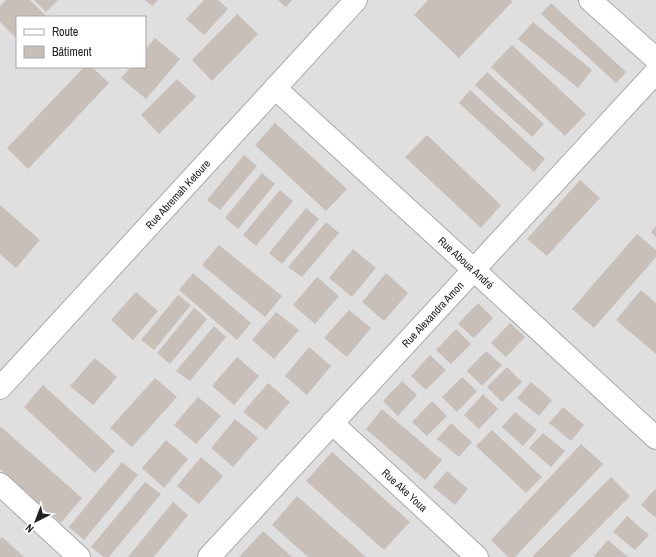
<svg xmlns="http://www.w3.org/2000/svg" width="656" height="557" viewBox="0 0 656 557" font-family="'Archivo Narrow',sans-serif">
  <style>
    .residential { fill: #e0dfdf; fill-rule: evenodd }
    .building { fill: #c7bfb8 }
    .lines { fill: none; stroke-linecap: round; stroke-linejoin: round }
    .street-casing { stroke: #a9a9a9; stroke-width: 24 }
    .street { stroke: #fff; stroke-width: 22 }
    .labels { text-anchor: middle; stroke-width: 4; stroke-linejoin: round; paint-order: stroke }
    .street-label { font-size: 11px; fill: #222; stroke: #fff }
  </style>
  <rect width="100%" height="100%" fill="#f2efe9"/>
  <path class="residential" d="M 0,0 L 656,0 L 656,557 L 0,557 ZM 17,17 L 145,17 L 145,67 L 17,67 Z"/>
  <path class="building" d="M 6,0 L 30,0 L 47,17 L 17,17 L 17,39 L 0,22 L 0,6 Z
    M 34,0 L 58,0 L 46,12 Z
    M 145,0 L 158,0 L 152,6 Z
    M 204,0 L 218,0 L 228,9 L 204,35 L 186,19 Z
    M 278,0 L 292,0 L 286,7 Z
    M 428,0 L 511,0 L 512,2 L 459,58 L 414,15 Z
    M 551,3 L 626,72 L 616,83 L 541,14 Z
    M 237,14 L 258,34 L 212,81 L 192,60 Z
    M 533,22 L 592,70 L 578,88 L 518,39 Z
    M 155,38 L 180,59 L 146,99 L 121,78 L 131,67 L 145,67 L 145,50 Z
    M 512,45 L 586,114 L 565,136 L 491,67 Z
    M 84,67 L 92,67 L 109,83 L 28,169 L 7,148 Z
    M 487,72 L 544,124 L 532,137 L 475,85 Z
    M 177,79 L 196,97 L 159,134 L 141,115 Z
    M 470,90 L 545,159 L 534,172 L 459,103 Z
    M 275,123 L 347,189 L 326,211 L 255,145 Z
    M 427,135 L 501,205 L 481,228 L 405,157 Z
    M 244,155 L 257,166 L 220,210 L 207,200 Z
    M 262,173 L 275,184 L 238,229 L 225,218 Z
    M 580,180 L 600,198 L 547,256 L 527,239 Z
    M 280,190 L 293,201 L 256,246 L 243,235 Z
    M 0,205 L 40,240 L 16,268 L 0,254 Z
    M 306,208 L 319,219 L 282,264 L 269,253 Z
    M 326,222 L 339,233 L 302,277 L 288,267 Z
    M 656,226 L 656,237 L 651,232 Z
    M 637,234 L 656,250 L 656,257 L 594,328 L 572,309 Z
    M 219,245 L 282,296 L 265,317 L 202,265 Z
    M 353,249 L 376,268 L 352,297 L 329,278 Z
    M 193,273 L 251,323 L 237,340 L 179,290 Z
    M 386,273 L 408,293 L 384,321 L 362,302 Z
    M 317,277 L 339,296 L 315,324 L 293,305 Z
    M 641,290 L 656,303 L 656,354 L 616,320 Z
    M 136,292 L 158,311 L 133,340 L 111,320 Z
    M 178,295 L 191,305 L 154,350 L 141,340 Z
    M 478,303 L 493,318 L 474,338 L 458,324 Z
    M 194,308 L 207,319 L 170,364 L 157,353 Z
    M 349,310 L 371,328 L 347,357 L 324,338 Z
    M 276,312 L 299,330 L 274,359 L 252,340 Z
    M 510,323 L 525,337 L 506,357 L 491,343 Z
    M 214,326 L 226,337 L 190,381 L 176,371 Z
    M 456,329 L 471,344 L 451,364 L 436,350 Z
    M 309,347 L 331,366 L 307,395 L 285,376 Z
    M 486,351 L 502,365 L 482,386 L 467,371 Z
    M 430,355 L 446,370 L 426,390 L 411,376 Z
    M 237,357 L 259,376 L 234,405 L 212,386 Z
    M 95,358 L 117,377 L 93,405 L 70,386 Z
    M 507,367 L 522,382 L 502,402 L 487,387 Z
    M 462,377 L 477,391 L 457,412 L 442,397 Z
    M 155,378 L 177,397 L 132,447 L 110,428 Z
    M 402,381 L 417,395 L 398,416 L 383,401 Z
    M 531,382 L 552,400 L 539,416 L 517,398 Z
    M 268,383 L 290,402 L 266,430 L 243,412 Z
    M 43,385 L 115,451 L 95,473 L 24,407 Z
    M 483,394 L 498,409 L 479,429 L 464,415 Z
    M 198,397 L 221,416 L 196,444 L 174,425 Z
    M 432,401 L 447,416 L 427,436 L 412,422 Z
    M 563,407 L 584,425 L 571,441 L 549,423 Z
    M 382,409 L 442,460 L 425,480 L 366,429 Z
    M 515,412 L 537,430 L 523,446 L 502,427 Z
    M 235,419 L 258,438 L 233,467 L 211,448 Z
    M 451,423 L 472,442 L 459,457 L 437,439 Z
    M 1,427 L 82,498 L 61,523 L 0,469 L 0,429 Z
    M 492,430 L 542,477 L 526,493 L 476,446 Z
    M 543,433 L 565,451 L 551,467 L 529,448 Z
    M 166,440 L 188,459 L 164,488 L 142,468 Z
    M 581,444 L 603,464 L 515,557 L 508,557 L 491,540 Z
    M 332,452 L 410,522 L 384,550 L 306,481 Z
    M 201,457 L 223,476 L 199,504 L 177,486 Z
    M 122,462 L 138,475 L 84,540 L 69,527 Z
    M 447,471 L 468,489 L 455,505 L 433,487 Z
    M 611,477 L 630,496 L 570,557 L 532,557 Z
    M 145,482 L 161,494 L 109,557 L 104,557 L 91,547 Z
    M 655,489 L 656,491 L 656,518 L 641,505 Z
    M 297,496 L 366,557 L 308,557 L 272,525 Z
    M 173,502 L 188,515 L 154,557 L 128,557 Z
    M 627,516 L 649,535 L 635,550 L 613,532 Z
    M 263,531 L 292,557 L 239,557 Z
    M 2,537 L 24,557 L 0,557 L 0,539 Z
    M 608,540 L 628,557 L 596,557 L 594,556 Z"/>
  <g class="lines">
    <g class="street-casing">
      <g id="street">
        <path d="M 590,0 L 656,59"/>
        <path id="s1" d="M 275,88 L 474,270 L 656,438"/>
        <path id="s2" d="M 0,388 L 356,0"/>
        <path id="s3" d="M 332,423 L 477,557"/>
        <path d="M 0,484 L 79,557"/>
        <path id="s4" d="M 209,557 L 656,72"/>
      </g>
    </g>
    <use href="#street" class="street"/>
  </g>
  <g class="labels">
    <g class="street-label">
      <text dy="4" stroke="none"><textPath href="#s2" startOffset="263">Rue Abremah Ketoure</textPath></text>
      <text dy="4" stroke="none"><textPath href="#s1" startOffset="259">Rue Aboua André</textPath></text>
      <text dy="4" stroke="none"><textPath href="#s4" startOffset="330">Rue Alexandra Amon</textPath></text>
      <text dy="4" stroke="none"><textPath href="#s3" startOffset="99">Rue Ake Youa</textPath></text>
    </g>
  </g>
  <rect x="16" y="16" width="130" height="52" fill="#ffffff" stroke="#a7a7a7"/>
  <rect x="24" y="29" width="20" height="6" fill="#ffffff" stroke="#a7a7a7"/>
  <text x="52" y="36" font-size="12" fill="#222222">Route</text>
  <rect x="24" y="46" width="20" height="12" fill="#c7bfb8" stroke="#a7a7a7"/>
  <text x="52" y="56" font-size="12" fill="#222222">Bâtiment</text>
  <g transform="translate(36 521) rotate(222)" stroke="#ffffff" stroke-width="3" paint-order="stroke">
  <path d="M0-3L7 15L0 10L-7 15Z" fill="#222222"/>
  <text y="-6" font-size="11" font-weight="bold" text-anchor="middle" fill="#222222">N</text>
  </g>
</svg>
